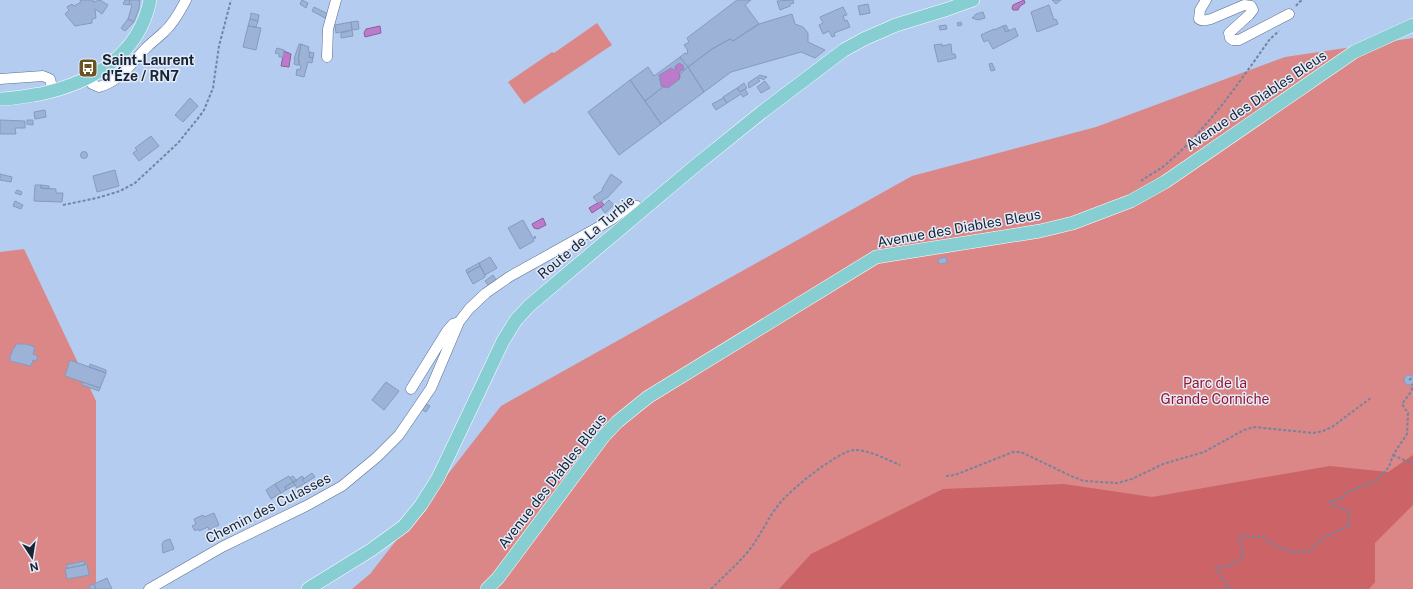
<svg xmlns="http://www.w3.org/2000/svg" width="1413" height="589" viewBox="0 0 1413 589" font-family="'Public Sans',sans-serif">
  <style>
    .green { fill: #db8787 }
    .forest { fill: #cc6366 }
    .water { fill: #bb7aca; stroke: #8b609c }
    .building { fill: #9cb2d6; stroke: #859bbe }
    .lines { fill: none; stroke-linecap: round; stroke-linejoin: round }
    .minor-casing { stroke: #596d8e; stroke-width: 11 }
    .major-casing { stroke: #fff; stroke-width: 14 }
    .path { stroke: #73849f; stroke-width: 2; stroke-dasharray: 3 2; stroke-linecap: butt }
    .minor { stroke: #fff; stroke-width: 10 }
    .major { stroke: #86ced1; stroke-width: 13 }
    .labels { text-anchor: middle; stroke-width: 3; stroke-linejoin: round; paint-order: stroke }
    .poi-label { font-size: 14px; font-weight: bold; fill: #1a2330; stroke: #e3ecfb; text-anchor: start }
    .street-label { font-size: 14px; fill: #1a2330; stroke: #e3ecfb }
    .park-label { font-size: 14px; fill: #99152b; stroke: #e3ecfb }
  </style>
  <rect width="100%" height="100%" fill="#b5ccf1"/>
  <path class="green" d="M 597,23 L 612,45 L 524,104 L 508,82 L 552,52 L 554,53 Z
    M 1413,38 L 1413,589 L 352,589 L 370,574 L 501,406 L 912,176 L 1096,127 L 1285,57 Z
    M 24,249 L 96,401 L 96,589 L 0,589 L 0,252 Z"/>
  <path class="forest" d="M 1413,455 L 1413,505 L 1375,543 L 1375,582 L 1369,589 L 779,589 L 811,554 L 943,489 L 1064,484 L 1152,497 L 1330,466 L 1388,472 Z"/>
  <path class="water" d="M 1024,0 L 1025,3 L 1020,6 L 1018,10 L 1013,10 L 1012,8 L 1013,5 Z
    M 380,26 L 381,33 L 365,37 L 364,33 L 366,29 Z
    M 284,51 L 291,54 L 289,67 L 281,66 Z
    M 679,63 L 683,65 L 684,69 L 679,72 L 680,79 L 668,88 L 661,86 L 659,75 L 671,68 L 675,70 L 675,66 Z
    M 601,201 L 604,205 L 592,213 L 589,208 Z
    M 543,218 L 546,225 L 538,229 L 534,228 L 532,224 Z"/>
  <path class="building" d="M 80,0 L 93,0 L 93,2 L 100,0 L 108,5 L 102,14 L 95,9 L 96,18 L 92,19 L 92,23 L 75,26 L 65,14 L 69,10 L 67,7 L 72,4 L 74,6 L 81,2 Z
    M 125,0 L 130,0 L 129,5 L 123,4 Z
    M 130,0 L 140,0 L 139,9 L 134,22 L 128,19 L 132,5 L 129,4 Z
    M 302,0 L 308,3 L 306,8 L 300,4 Z
    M 737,0 L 751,0 L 745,5 L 759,24 L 733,41 L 730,39 L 712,49 L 688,67 L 680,57 L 685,53 L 688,54 L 687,49 L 684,45 L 689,42 L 687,38 Z
    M 793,0 L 794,3 L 790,4 L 790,6 L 780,10 L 777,1 Z
    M 1052,0 L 1061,0 L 1056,4 Z
    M 868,4 L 870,13 L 860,15 L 858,6 Z
    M 1049,5 L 1054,20 L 1056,19 L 1058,24 L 1037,32 L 1031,12 Z
    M 314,7 L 328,14 L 325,18 L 312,11 Z
    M 843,7 L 847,15 L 843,16 L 845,21 L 847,20 L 850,27 L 834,33 L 835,36 L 832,37 L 829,31 L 823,34 L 819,25 L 823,23 L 820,17 Z
    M 983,12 L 985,18 L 978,20 L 972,18 L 976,14 Z
    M 251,13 L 259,15 L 258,21 L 250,19 Z
    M 792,14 L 795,24 L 803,27 L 808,33 L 808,42 L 825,50 L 815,58 L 801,52 L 731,72 L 704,92 L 688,67 L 712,49 L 730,39 L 733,41 L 759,24 Z
    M 128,19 L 134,22 L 125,31 L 121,28 Z
    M 250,19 L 258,21 L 256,27 L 248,26 Z
    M 358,21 L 359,29 L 352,30 L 351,22 Z
    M 351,22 L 352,30 L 336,33 L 335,25 Z
    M 961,22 L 962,25 L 958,26 L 957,23 Z
    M 946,25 L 947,29 L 940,30 L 939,26 Z
    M 1006,25 L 1009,31 L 1006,32 L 1003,26 Z
    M 248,26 L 261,28 L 256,50 L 243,47 Z
    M 1003,26 L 1006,32 L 1015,28 L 1018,36 L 993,49 L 988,40 L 984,42 L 981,35 L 994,29 L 994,30 Z
    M 352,30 L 353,36 L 341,38 L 341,33 Z
    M 299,44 L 301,44 L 298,60 L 299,60 L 299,65 L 297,65 L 294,64 L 295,59 L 294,59 Z
    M 301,44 L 309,47 L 308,51 L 310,52 L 309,57 L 313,58 L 312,63 L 308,62 L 304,77 L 296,75 L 297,69 L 300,70 L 301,66 L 299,65 L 299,60 L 298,60 Z
    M 942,44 L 942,46 L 951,44 L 952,54 L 955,54 L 956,58 L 938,62 L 934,45 Z
    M 277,48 L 284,50 L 283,57 L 279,57 L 279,54 L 275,53 Z
    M 310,52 L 314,53 L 313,58 L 309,57 Z
    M 680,57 L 688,67 L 680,74 L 679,72 L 684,69 L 683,65 L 679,63 L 675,66 L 675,70 L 671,68 L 659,75 L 661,86 L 663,87 L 645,101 L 630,80 L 648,67 L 654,76 Z
    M 992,63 L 995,70 L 991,71 L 989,64 Z
    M 688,67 L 704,92 L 661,124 L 645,101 L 663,87 L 668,88 L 680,79 L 680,74 Z
    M 760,75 L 767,77 L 763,80 L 761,78 L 758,79 L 760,81 L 749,88 L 748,83 Z
    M 630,80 L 661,124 L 619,155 L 588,112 Z
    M 765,81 L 770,88 L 761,93 L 757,87 Z
    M 744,83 L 747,88 L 740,92 L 737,88 Z
    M 737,88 L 740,92 L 745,89 L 748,94 L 743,97 L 741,94 L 727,103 L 723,97 Z
    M 190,98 L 198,106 L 183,122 L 175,115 Z
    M 723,98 L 727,103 L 716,110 L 712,104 Z
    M 45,110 L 46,117 L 35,119 L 34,112 Z
    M 0,120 L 25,121 L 25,128 L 15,128 L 16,134 L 0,134 Z
    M 27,120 L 33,120 L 33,125 L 27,124 Z
    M 151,136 L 159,146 L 139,161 L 133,153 L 137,150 L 135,148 Z
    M80.5 155a3.5 3.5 0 1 1 7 0a3.5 3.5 0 1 1-7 0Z
    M 115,170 L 119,186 L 97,192 L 93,176 Z
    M 0,174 L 12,177 L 11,182 L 0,180 Z
    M 611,174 L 622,182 L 608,197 L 598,203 L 593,197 L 603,190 L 602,189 Z
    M 35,185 L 41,185 L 41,188 L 56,189 L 56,193 L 63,193 L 62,202 L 34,201 Z
    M 41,185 L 49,186 L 49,189 L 41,188 Z
    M 17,190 L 22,192 L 21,195 L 15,193 Z
    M 609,200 L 614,205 L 605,213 L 601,208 Z
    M 15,201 L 23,205 L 21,209 L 13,206 Z
    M 523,220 L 533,238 L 535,236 L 536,238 L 533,239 L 534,241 L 520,249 L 508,228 Z
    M 490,257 L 497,268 L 485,275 L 479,263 Z
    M 946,257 L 947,263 L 939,264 L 938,259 Z
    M 479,263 L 480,266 L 467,273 L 466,270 Z
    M 480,266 L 485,275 L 485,277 L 473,284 L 467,273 Z
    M 493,275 L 496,280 L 489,286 L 485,281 Z
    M 16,344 L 26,344 L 35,347 L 33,354 L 38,356 L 36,361 L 33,360 L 31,366 L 10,361 L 10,355 L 11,355 L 13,349 L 15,347 Z
    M 70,360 L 106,373 L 100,388 L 65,376 Z
    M 90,364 L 106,370 L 106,373 L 89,367 Z
    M1404 380a5 5 0 1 1 10 0a5 5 0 1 1-10 0Z
    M 82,382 L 100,388 L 99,391 L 82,385 Z
    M 386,382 L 399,391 L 384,410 L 372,400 Z
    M 424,403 L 430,406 L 426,412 L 421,409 Z
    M 312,473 L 315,477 L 305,483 L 302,480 Z
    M 289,476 L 293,482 L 285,487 L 286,490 L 281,493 L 275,484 Z
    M 293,476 L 297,481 L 293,482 L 290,478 Z
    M 302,476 L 304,478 L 302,480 L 305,483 L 297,488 L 293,482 Z
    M 293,482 L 295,485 L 286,490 L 285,487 Z
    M 275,484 L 281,493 L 271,499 L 266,490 Z
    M 214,513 L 219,525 L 209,530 L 208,527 L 199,531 L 198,529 L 195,531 L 192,526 L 196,524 L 194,519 L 203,515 L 204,517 Z
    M 170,539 L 174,549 L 163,553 L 162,544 L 164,541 Z
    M 84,561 L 85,565 L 67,568 L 66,565 Z
    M 87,564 L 89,575 L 67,579 L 65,569 Z
    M 107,578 L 112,589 L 96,589 L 94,584 Z
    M 94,584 L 96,589 L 90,589 L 89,586 Z"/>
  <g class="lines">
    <g class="minor-casing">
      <path id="minor" d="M 1206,0 L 1200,10 L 1199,19 C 1203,22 1207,20 1211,19 L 1244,5 L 1251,6 L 1253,10 L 1249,15 L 1229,33 L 1230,38 L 1233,40 L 1239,40 L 1289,14
        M 327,57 L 328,29 L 336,0
        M 88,78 L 92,84 L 99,87 C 120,81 132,63 146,48 C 152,42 159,37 165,31 C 174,23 180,11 186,0
        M 0,79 L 43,76 L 50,79 L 53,91
        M 411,389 L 447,331 L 453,324 L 459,322
        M 149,589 L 222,547 L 306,506 L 342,486 L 377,457 L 399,435 L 431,388 L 459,322 L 469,309 L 486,293 L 509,277 L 611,220 L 630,206 L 637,206 L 643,211"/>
    </g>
    <g class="major-casing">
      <path id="major" d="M 0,99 C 13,99 27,96 40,94 C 91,83 139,56 150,0
        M 308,589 L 371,550 L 404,526 L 421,505 L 438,478 L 503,341 L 516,320 L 530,305 L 695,166 L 762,112 L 844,50 L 864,39 L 896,25 L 948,9 L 973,0
        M 487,589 L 498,578 L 603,437 L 617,422 L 648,397 L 876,257 L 1040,231 L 1073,223 L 1131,201 L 1165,182 L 1354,52 L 1413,25"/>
    </g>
    <path class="path" d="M 1296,6 L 1299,2 L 1303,0
      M 1141,181 C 1148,176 1157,171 1164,166 C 1207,130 1238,84 1270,39 L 1279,31
      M 63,205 L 97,198 L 120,191 L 135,183 L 178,143 L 199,117 L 204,110 L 213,88 L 219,46 L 231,0
      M 1409,380 L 1412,378 L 1413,379
      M 1393,455 L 1413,464
      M 946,476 L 955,475 L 1013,452 L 1021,452 L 1071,476 L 1084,481 L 1117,483 L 1132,479 L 1163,464 L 1204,452 L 1244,430 L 1254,427 L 1313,433 L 1323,431 L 1332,427 L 1372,397
      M 711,589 C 724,576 738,564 750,549 C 761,535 768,517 780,503 C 791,489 837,452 854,450 C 867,449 888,460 900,465
      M 1231,589 L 1228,588 L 1216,567 L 1230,566 L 1238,561 L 1243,555 C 1243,548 1239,542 1240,536 L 1264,537 L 1275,546 L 1292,552 L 1302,552 L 1309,551 L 1323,538 L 1350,525 L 1348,518 L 1349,511 L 1331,505 L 1330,501 L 1342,499 L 1345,493 L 1377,480 L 1389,467 L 1393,455 L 1407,434 L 1408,413 L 1402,404 L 1411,392 L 1413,384"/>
    <use href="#minor" class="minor"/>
    <use href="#major" class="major"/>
  </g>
  <defs>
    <g id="bus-square" transform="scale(1)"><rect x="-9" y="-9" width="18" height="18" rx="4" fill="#6c5223" stroke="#e3ecfb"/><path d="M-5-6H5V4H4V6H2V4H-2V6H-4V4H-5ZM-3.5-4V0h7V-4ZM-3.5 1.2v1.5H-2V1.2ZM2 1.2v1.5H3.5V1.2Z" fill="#fff"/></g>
  </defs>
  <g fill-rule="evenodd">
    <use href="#bus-square" x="88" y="68"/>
  </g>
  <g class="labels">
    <g class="poi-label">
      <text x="102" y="65">Saint-Laurent<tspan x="102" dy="16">d'Éze / RN7</tspan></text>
    </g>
    <g class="street-label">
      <text transform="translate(1256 100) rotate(-34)" y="5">Avenue des Diables Bleus</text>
      <text transform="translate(959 228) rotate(-10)" y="5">Avenue des Diables Bleus</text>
      <text transform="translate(586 237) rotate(-40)" y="5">Route de La Turbie</text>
      <text transform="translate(552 481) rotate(-52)" y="5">Avenue des Diables Bleus</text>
      <text transform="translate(268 508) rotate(-27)" y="5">Chemin des Culasses</text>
    </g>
    <g class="park-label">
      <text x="1215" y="388">Parc de la<tspan x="1215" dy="16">Grande Corniche</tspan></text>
    </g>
  </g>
  <g transform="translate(32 557) rotate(168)" stroke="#e3ecfb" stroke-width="3" paint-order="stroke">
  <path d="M0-3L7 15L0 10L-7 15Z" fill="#1a2330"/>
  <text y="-6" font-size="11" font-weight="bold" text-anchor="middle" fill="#1a2330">N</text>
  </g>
</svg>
